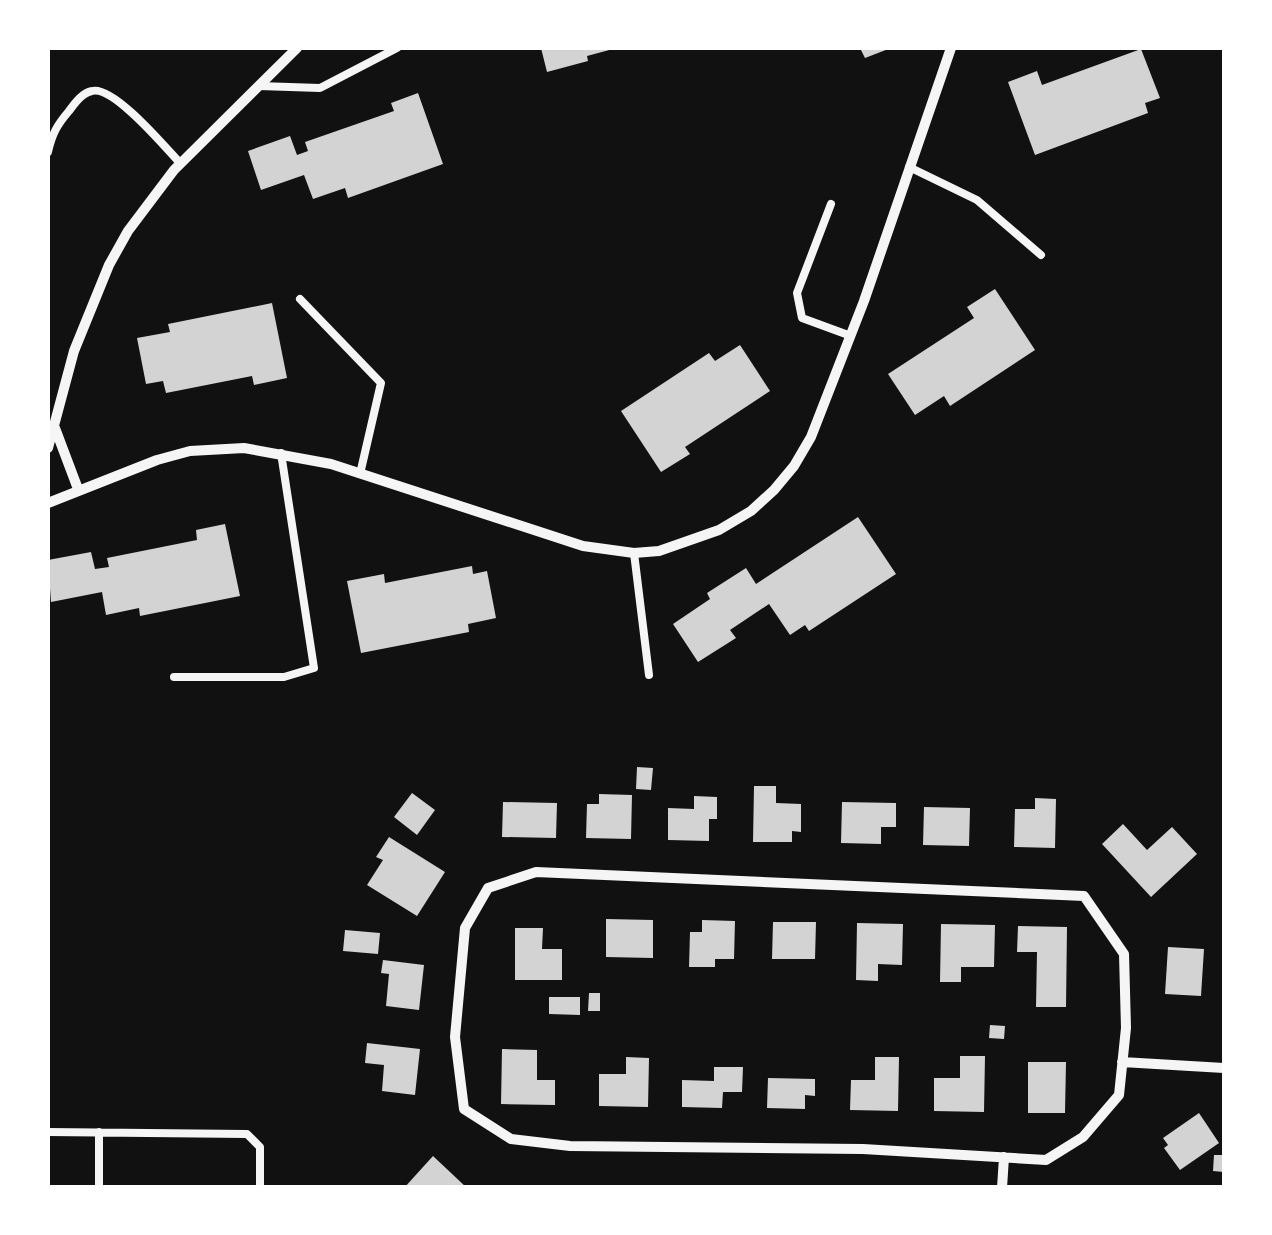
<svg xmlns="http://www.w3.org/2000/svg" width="1272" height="1235" viewBox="0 0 1272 1235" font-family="Merriweather,serif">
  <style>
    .building { fill: #d3d3d3 }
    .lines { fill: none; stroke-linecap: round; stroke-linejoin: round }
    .service { stroke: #f5f5f5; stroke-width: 8 }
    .minor { stroke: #f5f5f5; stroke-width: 10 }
  </style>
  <rect width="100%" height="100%" fill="#111"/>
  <path class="building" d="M 541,48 L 612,48 L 613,49 L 587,56 L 588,61 L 547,72 Z
    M 860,48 L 891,48 L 865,58 Z
    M 1141,49 L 1160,98 L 1145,103 L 1148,113 L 1035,155 L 1008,82 L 1037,71 L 1042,85 Z
    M 418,93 L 443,164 L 348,198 L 345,188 L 313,199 L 304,175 L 261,190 L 248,151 L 290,136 L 297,155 L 308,151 L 305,142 L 394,111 L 391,103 Z
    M 995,289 L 1035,350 L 950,406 L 944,396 L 915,415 L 888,374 L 974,318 L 967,307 Z
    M 272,303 L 287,378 L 254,385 L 252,376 L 166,393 L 163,381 L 146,384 L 137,338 L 170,332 L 168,324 Z
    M 740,345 L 770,391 L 685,447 L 690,454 L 661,472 L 621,411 L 709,353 L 715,361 Z
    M 858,517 L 896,574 L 809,631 L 805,625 L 790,635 L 769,604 L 730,630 L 736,638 L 698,662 L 673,624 L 710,599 L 707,593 L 746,568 L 756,584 Z
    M 225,524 L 240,596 L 140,616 L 139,608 L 106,615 L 102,592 L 51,602 L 48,560 L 91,552 L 95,569 L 109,567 L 107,558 L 197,540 L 196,530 Z
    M 472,566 L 473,574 L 487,571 L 496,618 L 468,624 L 469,632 L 361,653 L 347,581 L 384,574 L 385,583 Z
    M 637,767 L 653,768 L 651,790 L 636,789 Z
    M 754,786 L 776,786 L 776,803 L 801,804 L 801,832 L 792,831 L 792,842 L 753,842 Z
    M 412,793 L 435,810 L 417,835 L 394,817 Z
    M 599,794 L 632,795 L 631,839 L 586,838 L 587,804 L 599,804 Z
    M 694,796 L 717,797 L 717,819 L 709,819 L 709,841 L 668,840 L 668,808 L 694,809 Z
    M 1035,798 L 1056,799 L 1055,848 L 1014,847 L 1015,809 L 1035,809 Z
    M 503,802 L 557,803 L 556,838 L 502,837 Z
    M 842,802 L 896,803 L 896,827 L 881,827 L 881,844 L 841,843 Z
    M 924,807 L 970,808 L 969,846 L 923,845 Z
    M 1123,824 L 1147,850 L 1172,827 L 1197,854 L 1151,897 L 1102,844 Z
    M 389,837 L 445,872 L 417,916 L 367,885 L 383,860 L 376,857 Z
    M 606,919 L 653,920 L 653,958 L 606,957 Z
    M 702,920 L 735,921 L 734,959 L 715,959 L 715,967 L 689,967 L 690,932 L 702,932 Z
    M 773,922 L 816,922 L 815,959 L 772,959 Z
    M 857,923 L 903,924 L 902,965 L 878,964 L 878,981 L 856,980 Z
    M 941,924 L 995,925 L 994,967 L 961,967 L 961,982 L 940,982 Z
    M 1018,926 L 1067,927 L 1066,1007 L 1036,1007 L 1037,952 L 1017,952 Z
    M 515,928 L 543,928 L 542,949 L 562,949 L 562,980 L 515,980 Z
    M 345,930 L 380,933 L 378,954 L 343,951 Z
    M 1168,947 L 1204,949 L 1201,996 L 1165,994 Z
    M 383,960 L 424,965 L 419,1010 L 386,1006 L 389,974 L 381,973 Z
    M 589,993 L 600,993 L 600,1011 L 588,1011 Z
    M 549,997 L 580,997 L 580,1015 L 549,1014 Z
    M 990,1025 L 1005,1026 L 1004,1039 L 989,1038 Z
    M 367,1043 L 420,1049 L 415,1095 L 382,1091 L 384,1065 L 365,1063 Z
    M 502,1049 L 537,1050 L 537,1080 L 555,1080 L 555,1105 L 501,1104 Z
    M 960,1056 L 985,1056 L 984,1112 L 934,1111 L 934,1078 L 960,1078 Z
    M 626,1057 L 649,1058 L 648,1107 L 599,1106 L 599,1074 L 626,1074 Z
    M 875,1057 L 899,1057 L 898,1111 L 850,1110 L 851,1080 L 875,1080 Z
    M 1028,1062 L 1066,1062 L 1065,1113 L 1028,1113 Z
    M 714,1067 L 743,1067 L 742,1092 L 723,1092 L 722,1108 L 682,1107 L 682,1080 L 714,1081 Z
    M 768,1078 L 815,1079 L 815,1096 L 805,1095 L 805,1109 L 767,1108 Z
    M 1199,1113 L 1219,1143 L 1180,1170 L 1164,1148 L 1168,1145 L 1163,1138 Z
    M 1214,1155 L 1224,1155 L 1224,1172 L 1213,1171 Z
    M 433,1156 L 467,1188 L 404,1188 Z"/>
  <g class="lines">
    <path class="service" d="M 259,86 L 320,88 L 397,48
      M 48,152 C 52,134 57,125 69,111 C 75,103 82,93 92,91 C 113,85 165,147 180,163
      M 909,167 L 977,200 L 1041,255
      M 831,204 L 797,293 L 802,318 L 851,336
      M 300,299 L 381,383 L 360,474
      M 634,553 L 649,675
      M 174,677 L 284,677 L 314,668 L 281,453
      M 48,1132 L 247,1134 L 260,1147 L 260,1188
      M 99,1188 L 99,1132"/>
    <path class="minor" d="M 55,428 L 78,489
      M 48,448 L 74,351 L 109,265 L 128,231 L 174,170 L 297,48
      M 48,503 L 157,460 L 190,451 L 244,448 L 331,464 L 583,546 L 634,553 L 659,551 L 719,530 L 751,511 L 774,490 L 794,466 L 811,437 L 864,301 L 951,48
      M 536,872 L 1084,896 L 1124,954 L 1126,1028 L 1119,1095 L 1083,1137 L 1046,1160 L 863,1149 L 570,1146 L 511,1139 L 464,1109 L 455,1037 L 465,928 L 488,888 Z
      M 1122,1062 L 1224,1068
      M 1002,1188 L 1004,1157"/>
  </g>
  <rect width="1272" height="1235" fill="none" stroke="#ffffff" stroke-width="100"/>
</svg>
